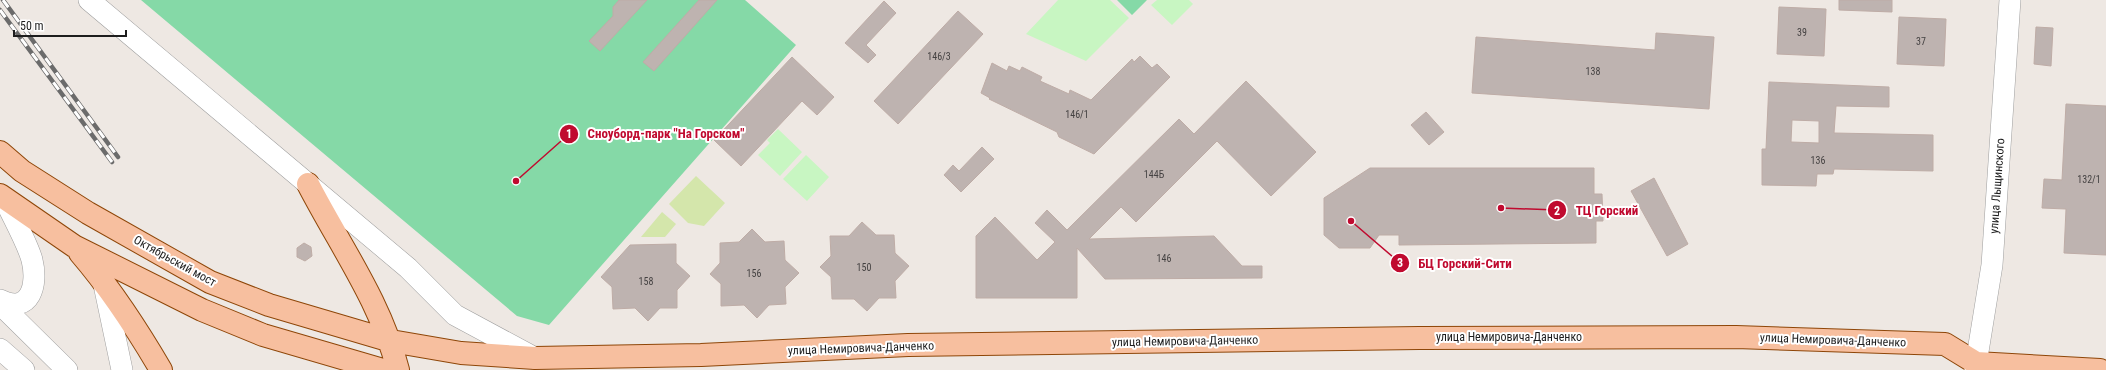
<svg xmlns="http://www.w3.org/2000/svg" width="2106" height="370" viewBox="0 0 2106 370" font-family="'Roboto Condensed',sans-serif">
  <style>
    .grass { fill: #d4e6ab }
    .park { fill: #c8f6c2 }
    .pitch { fill: #85d9a7 }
    .building { fill: #beb3b0; stroke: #beaca6; fill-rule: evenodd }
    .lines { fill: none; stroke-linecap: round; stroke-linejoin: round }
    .minor-casing { stroke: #9e9e9e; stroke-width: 22 }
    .major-casing { stroke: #8e4608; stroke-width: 24 }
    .minor { stroke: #fff; stroke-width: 21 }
    .major { stroke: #f7bf9f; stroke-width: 22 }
    .rail-casing { stroke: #6b6b6b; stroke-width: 4.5 }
    .rail { stroke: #fff; stroke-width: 3; stroke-dasharray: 9; stroke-linecap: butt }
    .labels { text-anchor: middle; stroke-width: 4; stroke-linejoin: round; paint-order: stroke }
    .number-label { font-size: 10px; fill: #454242 }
    .street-label { font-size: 12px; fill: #1d1d1d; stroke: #fff }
    .leader { fill: none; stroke: #c00a2f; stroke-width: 1.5 }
    .callout-dot { fill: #c00a2f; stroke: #fff; stroke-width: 1.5 }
    .mark-label { font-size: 12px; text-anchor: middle; font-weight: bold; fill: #fff }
    .callout-label { font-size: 13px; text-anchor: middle; font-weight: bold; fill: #c00a2f; stroke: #fff; stroke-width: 4; stroke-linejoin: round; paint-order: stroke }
  </style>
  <rect width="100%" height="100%" fill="#eee8e3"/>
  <path class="grass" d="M 696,176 L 725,203 L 704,226 L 688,223 L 669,204 Z
    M 662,212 L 676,224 L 665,237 L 641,237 Z"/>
  <path class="park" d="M 1058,0 L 1110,0 L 1129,18 L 1086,61 L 1026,34 Z
    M 1157,0 L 1189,0 L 1193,4 L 1172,25 L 1151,5 Z
    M 778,129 L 802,152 L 780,176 L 758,155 L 770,143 L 767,140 Z
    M 806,155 L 829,177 L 807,201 L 783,179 Z"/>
  <path class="pitch" d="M 141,0 L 745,0 L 796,45 L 549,325 L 517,316 Z
    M 1117,0 L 1147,0 L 1132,15 Z"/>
  <path class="building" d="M 619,0 L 647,0 L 600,51 L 589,41 L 613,16 L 613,7 Z
    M 699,0 L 717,0 L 654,71 L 643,62 Z
    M 1839,0 L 1892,0 L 1892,12 L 1839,10 Z
    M 884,1 L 896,13 L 866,45 L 876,55 L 868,63 L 845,43 Z
    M 1779,7 L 1826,9 L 1824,56 L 1777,54 Z
    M 958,11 L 983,34 L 898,124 L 874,101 Z
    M 1899,17 L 1946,19 L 1944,66 L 1897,64 Z
    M 2036,27 L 2053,28 L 2051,66 L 2034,64 Z
    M 1656,33 L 1714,37 L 1709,109 L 1472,93 L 1476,37 L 1655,50 Z
    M 1140,56 L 1152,68 L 1157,64 L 1170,77 L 1094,154 L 1059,137 L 1057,132 L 989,99 L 990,98 L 981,93 L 992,63 L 1007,71 L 1009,66 L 1020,71 L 1022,67 L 1042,77 L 1040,81 L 1069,94 L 1070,90 L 1091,100 L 1132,59 L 1134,62 Z
    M 792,57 L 834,97 L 817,115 L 802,101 L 741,166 L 714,140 Z
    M 1246,81 L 1316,152 L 1271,196 L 1217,141 L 1136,222 L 1121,207 L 1089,239 L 1214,236 L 1242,266 L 1262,266 L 1262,278 L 1105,279 L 1077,248 L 1077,298 L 976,298 L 976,236 L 995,217 L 1037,260 L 1055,242 L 1035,223 L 1047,210 L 1067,230 L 1179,119 L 1194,134 Z
    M 1769,82 L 1889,87 L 1889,107 L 1836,106 L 1834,133 L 1933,135 L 1933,171 L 1834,169 L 1833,174 L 1817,174 L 1816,186 L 1762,185 L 1762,149 L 1766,149 ZM 1792,120 L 1819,121 L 1819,143 L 1791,142 Z
    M 2066,104 L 2106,106 L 2106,255 L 2064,253 L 2066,209 L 2042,208 L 2044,179 L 2062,180 Z
    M 1426,112 L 1444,132 L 1429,145 L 1411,125 Z
    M 982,147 L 994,159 L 961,192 L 944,175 L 953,165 L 959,171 Z
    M 1370,168 L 1594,168 L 1594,194 L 1602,194 L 1603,221 L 1596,221 L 1596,243 L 1399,245 L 1399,235 L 1379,235 L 1370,248 L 1339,248 L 1324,235 L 1324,198 Z
    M 1654,178 L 1688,244 L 1667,256 L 1631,191 Z
    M 862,222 L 876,235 L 894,235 L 895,253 L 909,266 L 895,281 L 896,298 L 879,298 L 867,311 L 854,299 L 832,299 L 831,277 L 820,267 L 831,256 L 830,236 L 849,236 Z
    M 752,229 L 765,242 L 784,241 L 785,260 L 799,273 L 785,287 L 786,304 L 769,305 L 757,318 L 744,305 L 721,306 L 721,284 L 710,274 L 720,263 L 720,243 L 739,242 Z
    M 304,243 L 311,247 L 312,256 L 305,261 L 297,257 L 297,248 Z
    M 676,244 L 676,263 L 690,276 L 677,290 L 677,308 L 660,308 L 648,321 L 635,308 L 613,309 L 612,287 L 601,277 L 630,245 Z"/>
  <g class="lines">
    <g class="minor-casing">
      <path id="minor" d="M 89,0 L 408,268 L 455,315 L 535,358
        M 103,280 L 122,370
        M 0,300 C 31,315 38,284 32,260 C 28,244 11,214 4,198
        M 0,304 L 67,370
        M 0,349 L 24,370
        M 1975,370 L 1992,265 L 2010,0"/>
    </g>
    <g class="major-casing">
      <path id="major" d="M 0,152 L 22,171 L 88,213 L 210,282 L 269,305 L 391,341 L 461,353 L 535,358 L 701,355 L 908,345 L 1419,338 L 1736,337 L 1945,344 L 1976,363 L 2100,370
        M 308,184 C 340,246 381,302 398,370
        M 0,195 L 74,246 L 202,310 L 263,335 L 383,370
        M 80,253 C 111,289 137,329 161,370"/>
    </g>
    <use href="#minor" class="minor"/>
    <use href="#major" class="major"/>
    <g class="rail-casing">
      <path id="rail" d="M 3,0 L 118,157
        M 0,10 L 112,162"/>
    </g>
    <use href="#rail" class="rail"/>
  </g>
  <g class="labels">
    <g class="number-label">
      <text x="1802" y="36">39</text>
      <text x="1921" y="45">37</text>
      <text x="939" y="60">146/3</text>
      <text x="1593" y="75">138</text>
      <text x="1077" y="118">146/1</text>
      <text x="1818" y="164">136</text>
      <text x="1154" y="178">144Б</text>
      <text x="2089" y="183">132/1</text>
      <text x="1164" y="262">146</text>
      <text x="864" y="271">150</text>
      <text x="754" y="277">156</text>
      <text x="646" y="285">158</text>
    </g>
    <g class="street-label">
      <text transform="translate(1997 186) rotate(-86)" y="4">улица Лыщинского</text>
      <text transform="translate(175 261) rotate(29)" y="4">Октябрьский мост</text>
      <text x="1509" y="341">улица Немировича-Данченко</text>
      <text transform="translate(1833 340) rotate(2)" y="4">улица Немировича-Данченко</text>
      <text transform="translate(1185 341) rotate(-1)" y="4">улица Немировича-Данченко</text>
      <text transform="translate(861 348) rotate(-2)" y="4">улица Немировича-Данченко</text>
    </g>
  </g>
  <path class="leader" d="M516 181L569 134M1501 208L1557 210M1351 221L1400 263"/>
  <g class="callout-dot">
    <circle cx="516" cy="181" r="4"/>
    <circle cx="1501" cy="208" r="4"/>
    <circle cx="1351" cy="221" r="4"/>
    <circle cx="569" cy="134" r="10"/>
    <circle cx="1557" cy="210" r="10"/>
    <circle cx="1400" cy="263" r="10"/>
  </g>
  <g class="mark-label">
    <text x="569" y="138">1</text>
    <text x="1557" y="215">2</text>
    <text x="1400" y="267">3</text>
  </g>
  <g class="callout-label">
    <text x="666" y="138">Сноуборд-парк "На Горском"</text>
    <text x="1607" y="215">ТЦ Горский</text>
    <text x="1465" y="268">БЦ Горский-Сити</text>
  </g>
  <path d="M14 30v6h112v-6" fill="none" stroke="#1d1d1d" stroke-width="2"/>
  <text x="20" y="30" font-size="12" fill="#1d1d1d" stroke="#ffffff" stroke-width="3" paint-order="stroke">50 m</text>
</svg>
